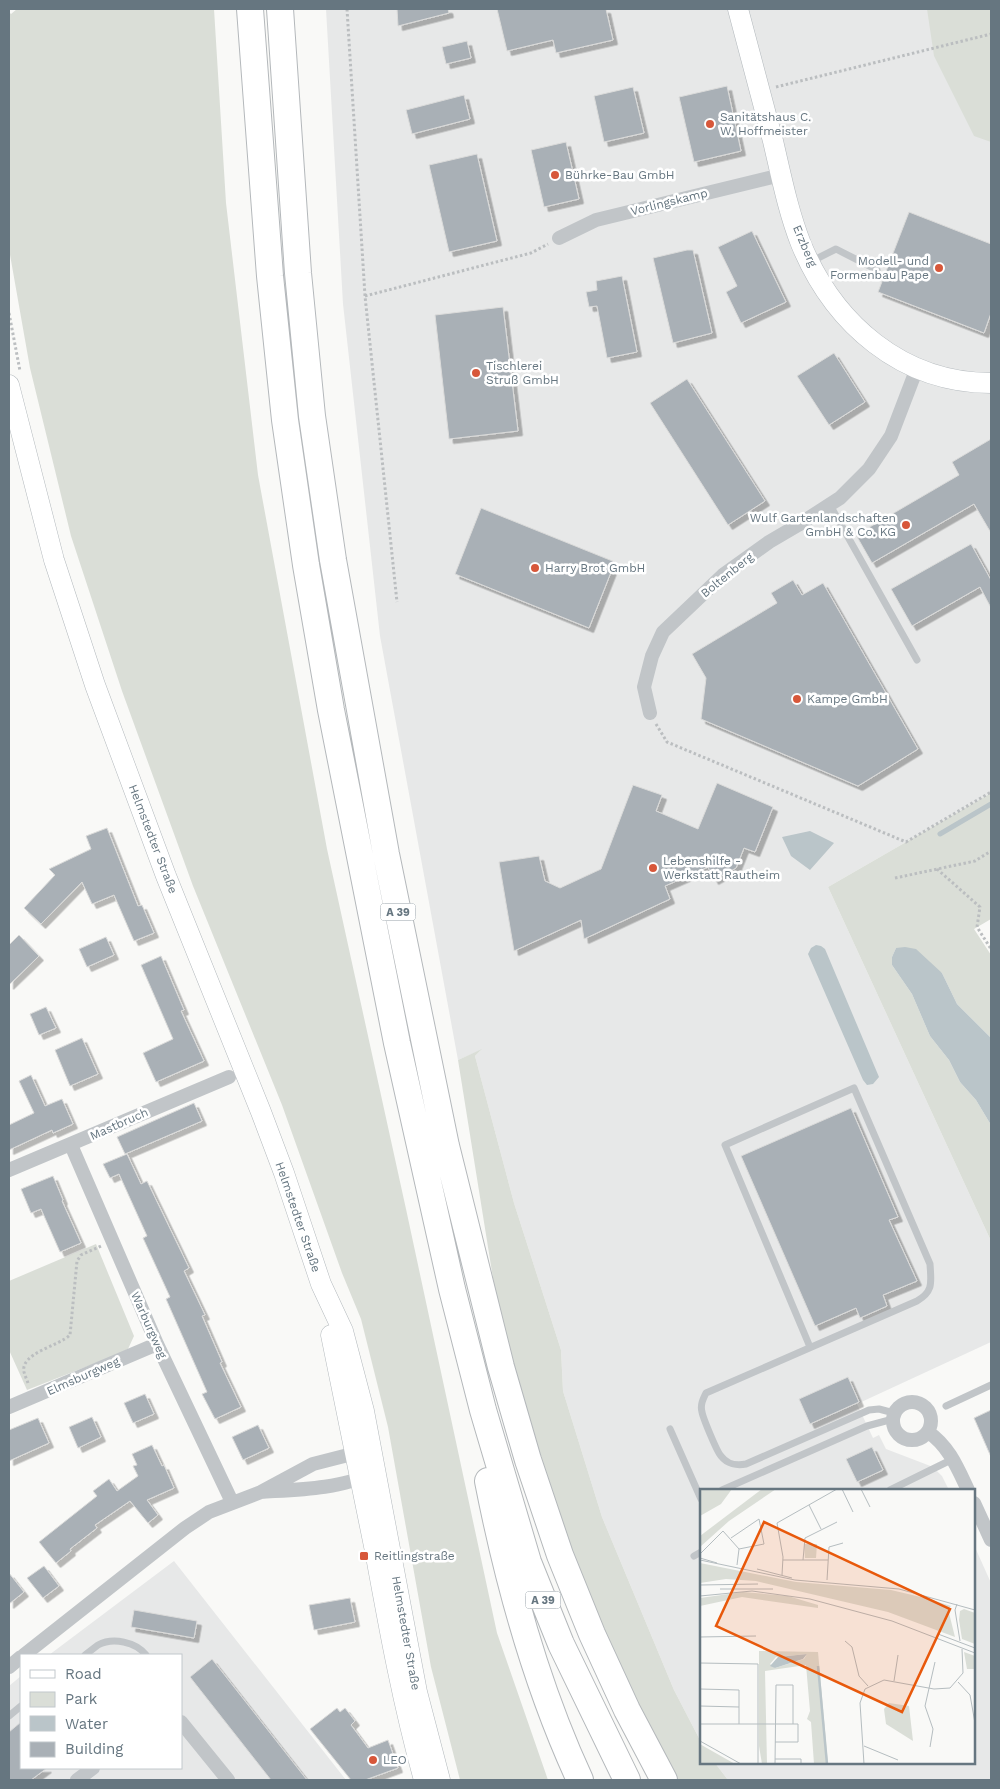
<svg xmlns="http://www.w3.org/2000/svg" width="1000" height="1789" viewBox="0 0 1000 1789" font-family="'Work Sans',sans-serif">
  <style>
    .built { fill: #e7e8e8 }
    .green { fill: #daded7 }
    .water { fill: #bac5c9 }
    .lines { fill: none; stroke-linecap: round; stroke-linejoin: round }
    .stream { stroke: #bac5c9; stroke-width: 5 }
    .building { fill: #a9b0b6; stroke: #dbdbda; filter: url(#shadow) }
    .secondary-casing { stroke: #b3b9bd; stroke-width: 21 }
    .highway-casing { stroke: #b4b8bb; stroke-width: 28 }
    .path { stroke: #bbbec0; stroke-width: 3; stroke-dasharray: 2.5 2.5; stroke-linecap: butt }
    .lane { stroke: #c1c5c8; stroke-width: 7 }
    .street { stroke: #c1c5c8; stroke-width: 14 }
    .secondary { stroke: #fff; stroke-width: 20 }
    .highway { stroke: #fff; stroke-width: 26 }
    .poi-dot { fill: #d7573a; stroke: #fff; stroke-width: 2 }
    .labels { text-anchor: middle; stroke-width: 5; stroke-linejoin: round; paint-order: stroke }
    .shield { fill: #fff; stroke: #949fa6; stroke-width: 1 }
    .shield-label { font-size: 11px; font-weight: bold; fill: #667680 }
    .poi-label { font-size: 12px; fill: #667680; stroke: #fff; text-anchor: start }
    .street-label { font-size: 12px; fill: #667680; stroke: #fff }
    .inset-river { fill: none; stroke: #bac5c9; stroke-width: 2.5 }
    .inset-road { fill: none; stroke: #b5bdc0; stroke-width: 1 }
    .view { fill: #e8590c; fill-opacity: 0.15; stroke: #e8590c; stroke-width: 2.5 }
    .inset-edge { fill: none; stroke: #667680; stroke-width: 2.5 }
  </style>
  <defs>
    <filter id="shadow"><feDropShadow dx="4.5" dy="4.5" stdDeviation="0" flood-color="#0004"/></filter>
  </defs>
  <rect width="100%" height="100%" fill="#f9f9f7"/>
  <path class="built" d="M 326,9 L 991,9 L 991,793 L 828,887 L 991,1241 L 991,1342 L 857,1404 L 873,1438 L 879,1435 L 886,1449 L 933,1467 L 942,1476 L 949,1490 L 701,1490 L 701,1742 L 674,1690 L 602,1517 L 563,1391 L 561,1350 L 514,1203 L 475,1056 L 481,1050 L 458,1060 L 380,636 L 343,304 Z
    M 974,1545 L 991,1583 L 991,1780 L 728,1780 L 715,1763 L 974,1763 Z
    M 174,1561 L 346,1780 L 9,1780 L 9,1686 L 21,1676 L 21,1768 L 181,1768 L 181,1655 L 49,1655 Z"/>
  <path class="green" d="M 17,9 L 214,9 L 226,203 L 258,475 L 327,849 L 406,1209 L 497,1633 L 548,1780 L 460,1780 L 431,1667 L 388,1427 L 361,1319 L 342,1273 L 282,1105 L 193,886 L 122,691 L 71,536 L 30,368 L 9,249 L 9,12 L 11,14 Z
    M 927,9 L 991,9 L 991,142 L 974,136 L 934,56 Z
    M 991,793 L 991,919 L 974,929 L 991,955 L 991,1038 L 957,1004 L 942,973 L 896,948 L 892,957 L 892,965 L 912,994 L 930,1036 L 949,1060 L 960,1082 L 976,1100 L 991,1125 L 991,1241 L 828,887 Z
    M 482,1049 L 475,1056 L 514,1203 L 561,1350 L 563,1391 L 602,1517 L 674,1690 L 701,1742 L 701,1763 L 715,1763 L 728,1780 L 678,1780 L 636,1700 L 585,1586 L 537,1459 L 501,1328 L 458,1060 Z
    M 96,1244 L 134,1336 L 128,1349 L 116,1355 L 27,1390 L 9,1350 L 9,1281 Z"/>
  <path class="water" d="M 810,831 L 834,843 L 810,870 L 791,856 L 782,837 Z
    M 816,945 L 821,946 L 825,949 L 879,1077 L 873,1084 L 867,1085 L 863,1080 L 808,954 L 811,948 Z
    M 905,947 L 916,949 L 942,973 L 957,1004 L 991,1038 L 991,1125 L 976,1100 L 960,1082 L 949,1060 L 930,1036 L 912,994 L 892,965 L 892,957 L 896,948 Z"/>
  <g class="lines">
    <path class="stream" d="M 940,834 L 991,804"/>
  </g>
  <path class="building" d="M 397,9 L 448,9 L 449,13 L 398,26 Z
    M 497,9 L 606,9 L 613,40 L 556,53 L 553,40 L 507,51 Z
    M 467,41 L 471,58 L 446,64 L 442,47 Z
    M 727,86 L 741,151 L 694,162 L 679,97 Z
    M 633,87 L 644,133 L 604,142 L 594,96 Z
    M 464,95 L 470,119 L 412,134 L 406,110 Z
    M 566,142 L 579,199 L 544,207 L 531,150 Z
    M 477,154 L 497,241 L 449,252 L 429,165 Z
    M 909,212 L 991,244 L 991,313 L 984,333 L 878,292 Z
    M 752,231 L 786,302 L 741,323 L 726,292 L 737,286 L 718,247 Z
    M 687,250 L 693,250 L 712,333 L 673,343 L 653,258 Z
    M 622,276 L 637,352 L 607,358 L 597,306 L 589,307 L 586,292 L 597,290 L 596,281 Z
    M 503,307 L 518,431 L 449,439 L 435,315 Z
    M 834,353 L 865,402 L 829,425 L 797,376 Z
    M 687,379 L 765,501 L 728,525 L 650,403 Z
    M 991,439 L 991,533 L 974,504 L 872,563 L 856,535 L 959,475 L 952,462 Z
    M 481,508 L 615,562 L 589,628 L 455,574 Z
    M 971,544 L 991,580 L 991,608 L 980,587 L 912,626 L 891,589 Z
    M 793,580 L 802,595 L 823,583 L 918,749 L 858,786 L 701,719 L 706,678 L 692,654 L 777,603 L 771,593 Z
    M 717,783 L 773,807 L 755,852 L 744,848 L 736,868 L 714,880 L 708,867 L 665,886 L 670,899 L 584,939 L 581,920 L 514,951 L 499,862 L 539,856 L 545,881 L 560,888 L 601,869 L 633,785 L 662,795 L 656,811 L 698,829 Z
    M 107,828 L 138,906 L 142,905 L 154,933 L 134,941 L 114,895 L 92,904 L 82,882 L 41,924 L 24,908 L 55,875 L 49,869 L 91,849 L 86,836 Z
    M 19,935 L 39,956 L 9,985 L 9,945 Z
    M 106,937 L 114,955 L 87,967 L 79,949 Z
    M 161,956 L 184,1010 L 181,1011 L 204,1061 L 156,1082 L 143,1053 L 173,1039 L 141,965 Z
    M 46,1007 L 56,1028 L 39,1035 L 30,1014 Z
    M 82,1038 L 98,1074 L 70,1086 L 55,1050 Z
    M 31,1075 L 45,1106 L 62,1099 L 73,1124 L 53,1133 L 52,1130 L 9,1150 L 9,1125 L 34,1113 L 19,1081 Z
    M 194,1103 L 202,1121 L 125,1154 L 117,1137 Z
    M 851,1108 L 898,1217 L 889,1220 L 917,1281 L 883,1295 L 887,1306 L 860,1318 L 856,1308 L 815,1326 L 741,1156 Z
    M 127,1154 L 141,1184 L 147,1181 L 189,1268 L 184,1271 L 205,1315 L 202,1316 L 222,1362 L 220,1363 L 241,1407 L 215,1419 L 202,1394 L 207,1392 L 166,1299 L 170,1297 L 143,1238 L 147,1236 L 119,1174 L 110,1178 L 103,1164 Z
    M 53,1176 L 63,1200 L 62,1201 L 81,1243 L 60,1252 L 41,1209 L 31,1213 L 21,1189 Z
    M 848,1377 L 859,1402 L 810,1424 L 799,1399 Z
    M 145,1394 L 154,1414 L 133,1423 L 124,1403 Z
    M 991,1410 L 991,1457 L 974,1418 Z
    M 92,1417 L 101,1437 L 78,1448 L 69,1427 Z
    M 38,1418 L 49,1443 L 9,1461 L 9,1430 Z
    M 258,1425 L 269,1448 L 243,1460 L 232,1437 Z
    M 152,1445 L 162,1466 L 164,1465 L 174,1488 L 147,1500 L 158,1515 L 148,1523 L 130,1501 L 95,1525 L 97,1528 L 70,1549 L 71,1551 L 56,1563 L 39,1542 L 97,1496 L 93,1491 L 109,1479 L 117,1491 L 138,1476 L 133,1466 L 137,1465 L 132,1454 Z
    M 872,1447 L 883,1470 L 857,1482 L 846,1459 Z
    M 44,1566 L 59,1586 L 43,1598 L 27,1578 Z
    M 9,1573 L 24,1592 L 9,1604 Z
    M 350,1598 L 355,1622 L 314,1630 L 309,1605 Z
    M 134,1610 L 197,1621 L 194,1638 L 131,1627 Z
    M 212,1659 L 307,1780 L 271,1780 L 190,1677 Z
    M 337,1708 L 340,1712 L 345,1708 L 355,1721 L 351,1725 L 368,1748 L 388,1740 L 398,1768 L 365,1780 L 351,1780 L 310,1729 Z
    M 21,1722 L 21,1768 L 47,1768 L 31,1780 L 9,1780 L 9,1732 Z"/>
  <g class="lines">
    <g class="secondary-casing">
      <path id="secondary" d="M 738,9 C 750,53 761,97 773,141 C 781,175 788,211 801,244 C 834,324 902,383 991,383
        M 9,385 L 54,560 L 95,685 L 166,876 L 261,1112 L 284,1173 L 321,1284 L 343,1331 L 364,1411 L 417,1692 L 440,1780
        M 331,1335 C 346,1407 361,1479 375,1551 C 389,1628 403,1705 424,1780"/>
    </g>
    <g class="highway-casing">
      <path id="highway" d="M 250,9 L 270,276 L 285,420 L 306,565 L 331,710 L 397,1043 L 452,1289 L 483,1410 L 528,1562 L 561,1644 L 627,1780
        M 280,9 L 298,273 L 312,416 L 333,560 L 386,854 L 446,1146 L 501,1367 L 528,1460 L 560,1555 L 592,1634 L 627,1710 L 664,1780
        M 488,1481 C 508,1583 536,1685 580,1780"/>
    </g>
    <path class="path" d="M 347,9 L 365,296 L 397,602
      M 776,87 L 991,34
      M 365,296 L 531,253 L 548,244
      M 9,313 L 20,371
      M 656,724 L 667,742 L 906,842 L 991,792
      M 937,869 L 980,907 L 977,927 L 991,949
      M 895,878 L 975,861 L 991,851
      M 28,1383 C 27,1380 25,1376 24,1372 C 20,1353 59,1346 70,1335 L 77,1261 L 81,1255 L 101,1246"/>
    <path class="lane" d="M 812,261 L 836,249 L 877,270
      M 830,505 L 917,660
      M 810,1347 L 725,1145 L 854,1088 L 930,1264 C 931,1282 934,1291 917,1301 L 706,1393 C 703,1399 700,1405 702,1412 C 703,1418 717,1452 721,1456 C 727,1464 737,1466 746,1464 L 869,1410 L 879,1409 L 894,1413
      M 946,1406 L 991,1385
      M 670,1429 L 701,1499
      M 722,1490 L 867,1426 L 893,1419
      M 890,1490 L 953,1459
      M 694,1556 L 701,1552
      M 85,1655 C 89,1652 94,1648 98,1645 C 113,1637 136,1642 146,1655
      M 9,1716 L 21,1706"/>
    <path class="street" d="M 559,238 L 596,220 L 781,175
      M 650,713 L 644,687 L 652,656 L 663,632 L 723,575 L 769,542 L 798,525 L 840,498 L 869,469 L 891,436 L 917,368
      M 71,1145 L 157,1344 L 232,1502
      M 9,1170 L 229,1077
      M893 1421a19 19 0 1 1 38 0a19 19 0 1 1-38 0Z
      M 9,1407 L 157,1344
      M 928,1432 C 949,1446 958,1469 968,1490
      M 261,1492 C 288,1490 345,1489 367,1474
      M 974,1503 L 991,1540
      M 24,1655 L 185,1528 L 209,1512 L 261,1492 L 313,1464 L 356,1453 L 361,1457
      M 9,1667 L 21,1657
      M 181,1722 L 228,1780
      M 77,1780 L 93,1768"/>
    <use href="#secondary" class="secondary"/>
    <use href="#highway" class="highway"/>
  </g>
  <g class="poi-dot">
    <circle cx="710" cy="124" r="5"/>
    <circle cx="555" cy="175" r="5"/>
    <circle cx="939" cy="268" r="5"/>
    <circle cx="476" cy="373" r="5"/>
    <circle cx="906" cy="525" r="5"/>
    <circle cx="535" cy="568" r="5"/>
    <circle cx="797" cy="699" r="5"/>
    <circle cx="653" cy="868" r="5"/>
    <rect x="359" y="1551" width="10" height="10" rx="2.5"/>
    <circle cx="373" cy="1760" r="5"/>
  </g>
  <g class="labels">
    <g class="shield">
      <rect x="380.5" y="903.5" width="35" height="17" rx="4"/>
      <rect x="525.5" y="1591.5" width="35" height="17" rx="4"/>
    </g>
    <g class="shield-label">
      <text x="398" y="916">A 39</text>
      <text x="543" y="1604">A 39</text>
    </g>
    <g class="poi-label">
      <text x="720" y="121">Sanitätshaus C.<tspan x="720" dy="14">W. Hoffmeister</tspan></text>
      <text x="565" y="179">Bührke-Bau GmbH</text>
      <text x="929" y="265" text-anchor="end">Modell- und<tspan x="929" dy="14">Formenbau Pape</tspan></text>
      <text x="486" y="370">Tischlerei<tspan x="486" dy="14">Struß GmbH</tspan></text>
      <text x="896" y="522" text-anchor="end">Wulf Gartenlandschaften<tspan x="896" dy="14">GmbH &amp; Co. KG</tspan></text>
      <text x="545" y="572">Harry Brot GmbH</text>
      <text x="807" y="703">Kampe GmbH</text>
      <text x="663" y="865">Lebenshilfe -<tspan x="663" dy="14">Werkstatt Rautheim</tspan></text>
      <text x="374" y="1560">Reitlingstraße</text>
      <text x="383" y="1764">LEO</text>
    </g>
    <g class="street-label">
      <text transform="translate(669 202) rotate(-14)" y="4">Vorlingskamp</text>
      <text transform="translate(805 246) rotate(67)" y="4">Erzberg</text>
      <text transform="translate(727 575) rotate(-39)" y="4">Boltenberg</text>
      <text transform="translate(153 839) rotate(69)" y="4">Helmstedter Straße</text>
      <text transform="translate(119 1124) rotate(-24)" y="4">Mastbruch</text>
      <text transform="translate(298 1217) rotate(71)" y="4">Helmstedter Straße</text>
      <text transform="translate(149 1325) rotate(66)" y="4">Warburgweg</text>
      <text transform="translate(83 1376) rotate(-24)" y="4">Elmsburgweg</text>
      <text transform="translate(406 1633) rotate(80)" y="4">Helmstedter Straße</text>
    </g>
  </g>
  <g transform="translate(700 1489)">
    <rect width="275" height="275" fill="#f9f9f7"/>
    <path d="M 0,0 L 32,0 L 21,15 L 0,27 ZM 62,0 L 76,0 L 29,32 L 0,58 L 0,47 ZM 104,55 L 117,55 L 116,69 L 105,69 ZM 0,74 L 96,93 L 191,101 L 229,110 L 251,117 L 248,120 L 255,148 L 188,123 L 56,92 L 26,90 L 0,94 ZM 43,103 L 88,107 L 118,116 L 118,119 L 42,108 L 0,117 L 0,109 ZM 264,120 L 275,124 L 275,155 L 262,150 L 259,131 L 260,122 ZM 59,162 L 118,163 L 128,275 L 114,275 L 111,233 L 107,230 L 110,222 L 106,176 L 65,182 L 67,275 L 62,275 L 59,257 ZM 107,165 L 104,170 L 75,179 L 70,175 L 76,168 ZM 264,163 L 275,167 L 275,180 L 267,180 ZM 189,214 L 209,217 L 213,252 L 186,235 L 184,220 ZM 0,255 L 5,258 L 35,275 L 0,275 Z" fill="#daded7" fill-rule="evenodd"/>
    <path d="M 107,165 L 103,170 L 75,179 L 70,177 L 78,168 Z" fill="#bac5c9"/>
    <path class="inset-river" d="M 118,177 L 127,275"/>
    <path class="inset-road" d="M 142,0 L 153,23M 161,0 L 170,18M 109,16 L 121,40M 31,49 L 59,30 L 64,55 L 39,60M 0,65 L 23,42 L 39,60 L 37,76M 0,69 L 17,74M 0,71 L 95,91 L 199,100 L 275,121M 83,71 L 128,71M 103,71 L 105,49 L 137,33M 57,80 L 92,89M 82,86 L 83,68 L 77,34 L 137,0M 127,91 L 129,58 L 143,54M 0,96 L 58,95M 20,100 L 73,100M 0,107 L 52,102 L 110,110 L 192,132 L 275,164M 257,115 L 255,121 L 260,152M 238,145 L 275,159M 0,148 L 56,147M 145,152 L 152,158 L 159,187 L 168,197M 0,174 L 58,175 L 58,275M 194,192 L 198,166M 258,193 L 270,206 L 275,234M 0,200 L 39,201 L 39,235M 0,217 L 39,218M 0,235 L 98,235 L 98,253 L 75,253M 0,252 L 41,275M 164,257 L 198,271M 230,258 L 233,240 L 225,217 L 235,173M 75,270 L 101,270 L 101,275M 75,275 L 76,196 L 93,196 L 93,235M 164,275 L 160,214 L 165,200 L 184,191 L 234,200 L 250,199 L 263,184 L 262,160"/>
    <path class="view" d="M 64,33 L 250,120 L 202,223 L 16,137 Z"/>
    <rect width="275" height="275" class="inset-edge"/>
  </g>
  <rect width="1000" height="1789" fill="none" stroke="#667680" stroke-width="20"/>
  <rect x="20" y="1654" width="162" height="115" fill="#ffffff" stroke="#c2c8cc"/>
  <rect x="30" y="1670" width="25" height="8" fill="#ffffff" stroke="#c2c8cc"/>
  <text x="65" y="1679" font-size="15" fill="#667680">Road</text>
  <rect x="30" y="1692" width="25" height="15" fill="#daded7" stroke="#c2c8cc"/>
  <text x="65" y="1704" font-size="15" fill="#667680">Park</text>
  <rect x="30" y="1716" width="25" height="15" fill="#bac5c9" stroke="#c2c8cc"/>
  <text x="65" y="1729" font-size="15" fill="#667680">Water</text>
  <rect x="30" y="1742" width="25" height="15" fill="#a9b0b6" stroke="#c2c8cc"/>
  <text x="65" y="1754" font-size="15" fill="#667680">Building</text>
</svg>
